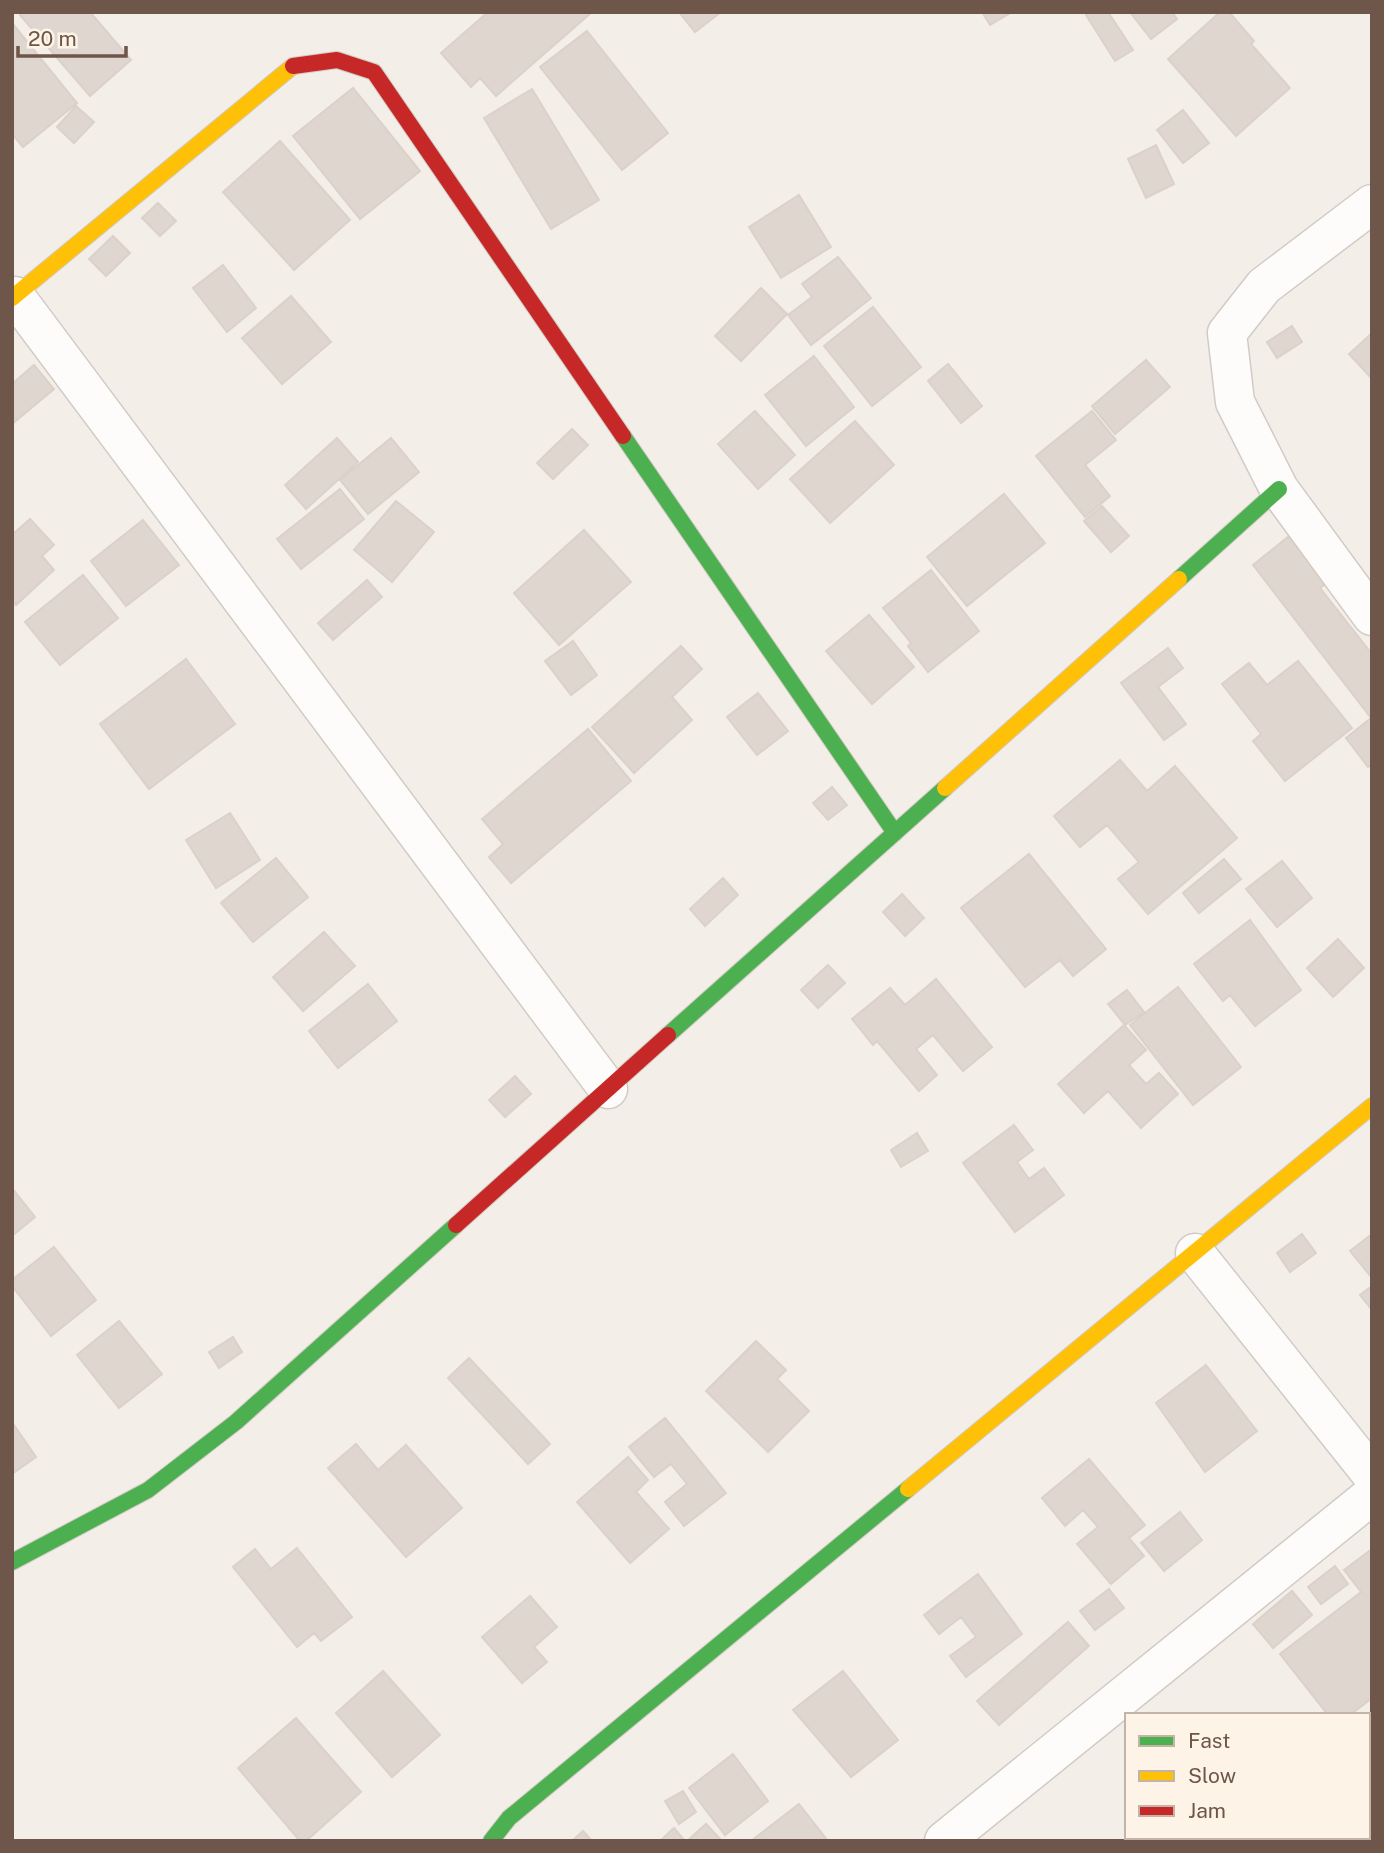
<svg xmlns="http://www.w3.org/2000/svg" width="1384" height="1853" viewBox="0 0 1384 1853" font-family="'Public Sans',sans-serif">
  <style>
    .building { fill: #dfd6cf; stroke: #dbd1ca; stroke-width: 2 }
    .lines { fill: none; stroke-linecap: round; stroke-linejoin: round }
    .street-casing { stroke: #d2cbc5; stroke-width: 41 }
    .fast-casing { stroke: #d2cac4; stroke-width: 18 }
    .slow-casing { stroke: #d2cac4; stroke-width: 18 }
    .jam-casing { stroke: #d2cac4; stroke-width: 18 }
    .street { stroke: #fdfcfb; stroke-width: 38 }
    .fast { stroke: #4caf50; stroke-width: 16 }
    .slow { stroke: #ffc107; stroke-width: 16 }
    .jam { stroke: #c62828; stroke-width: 16 }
  </style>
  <rect width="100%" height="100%" fill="#f3eee7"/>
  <path class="building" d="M 23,12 L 90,12 L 131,60 L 90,96 L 20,15 Z
    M 488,12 L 592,12 L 496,96 L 480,78 L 471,87 L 441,53 Z
    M 679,12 L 721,12 L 695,32 Z
    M 982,12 L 1012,12 L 990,25 Z
    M 1090,12 L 1108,12 L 1133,50 L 1115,61 L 1086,15 Z
    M 1130,12 L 1172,12 L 1177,19 L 1151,39 Z
    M 1220,12 L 1229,12 L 1254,41 L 1251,44 L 1290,88 L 1236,136 L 1168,59 Z
    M 12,23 L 77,103 L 23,147 L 12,134 Z
    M 587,31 L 668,133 L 622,170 L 540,67 Z
    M 353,88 L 420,171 L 360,219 L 293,136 Z
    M 532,89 L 599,200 L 551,229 L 484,118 Z
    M 76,106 L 94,122 L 74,143 L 57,127 Z
    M 1183,110 L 1209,143 L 1183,163 L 1157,130 Z
    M 280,141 L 350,220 L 294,270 L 223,192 Z
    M 1156,145 L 1174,184 L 1146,198 L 1128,159 Z
    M 799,195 L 831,247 L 781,278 L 749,227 Z
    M 158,203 L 176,221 L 160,236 L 142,218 Z
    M 113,236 L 130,253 L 106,276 L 89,259 Z
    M 838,257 L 871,298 L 811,345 L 788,315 L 812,297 L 802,284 Z
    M 223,265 L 256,308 L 227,332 L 193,288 Z
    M 761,288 L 787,314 L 741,361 L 715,336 Z
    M 291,296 L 331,342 L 282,384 L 242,338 Z
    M 873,307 L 921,367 L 872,406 L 824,346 Z
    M 1292,326 L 1302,342 L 1277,358 L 1267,342 Z
    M 1372,333 L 1372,379 L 1349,354 Z
    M 814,356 L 854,407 L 806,446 L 765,395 Z
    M 1146,360 L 1170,387 L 1115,434 L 1092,406 Z
    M 948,364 L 982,406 L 961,423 L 928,381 Z
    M 34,365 L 54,389 L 12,424 L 12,384 Z
    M 755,411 L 795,455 L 758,489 L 718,444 Z
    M 1092,411 L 1116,440 L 1085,465 L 1110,496 L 1085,517 L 1036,456 Z
    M 855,421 L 894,465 L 830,523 L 790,479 Z
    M 572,429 L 588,445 L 553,479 L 537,463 Z
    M 337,438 L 358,462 L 306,509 L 285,485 Z
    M 391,438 L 419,472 L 368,514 L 340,480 Z
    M 340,489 L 364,519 L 301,569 L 277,539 Z
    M 1004,494 L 1045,543 L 967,606 L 927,557 Z
    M 396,501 L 434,532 L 392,582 L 354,550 Z
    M 1102,506 L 1129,536 L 1111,552 L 1084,521 Z
    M 30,519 L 54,545 L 42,556 L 54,570 L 16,605 L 12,600 L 12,535 Z
    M 143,520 L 179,565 L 126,606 L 91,561 Z
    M 1298,529 L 1335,577 L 1320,588 L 1372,654 L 1372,764 L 1368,767 L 1346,738 L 1371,718 L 1253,565 Z
    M 584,530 L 631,582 L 559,645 L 514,593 Z
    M 931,570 L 979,631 L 928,672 L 908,646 L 911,643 L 883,608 Z
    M 83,575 L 118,618 L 60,665 L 25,622 Z
    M 367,580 L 382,597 L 333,640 L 318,623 Z
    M 869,615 L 914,667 L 872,704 L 826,651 Z
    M 573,641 L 597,675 L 571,695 L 545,661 Z
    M 681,646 L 702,669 L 672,697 L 692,720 L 634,773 L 592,727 Z
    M 1168,648 L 1183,668 L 1158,687 L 1186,724 L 1164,740 L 1121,683 Z
    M 186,659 L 235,724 L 149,789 L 100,724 Z
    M 1298,661 L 1352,728 L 1285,781 L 1253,741 L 1261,734 L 1222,684 L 1249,663 L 1267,685 Z
    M 758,693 L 788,731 L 757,755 L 727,717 Z
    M 588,729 L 631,781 L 511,883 L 489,857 L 503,844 L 482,819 Z
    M 1120,760 L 1147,791 L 1175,766 L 1237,838 L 1148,914 L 1118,879 L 1139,862 L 1107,825 L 1080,847 L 1054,816 Z
    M 832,787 L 847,805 L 828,820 L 813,803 Z
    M 230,813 L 260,860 L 216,888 L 186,840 Z
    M 1029,854 L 1106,949 L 1073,976 L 1060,960 L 1025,987 L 961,908 Z
    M 276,858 L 308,897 L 253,942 L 221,903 Z
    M 1224,859 L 1241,879 L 1199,913 L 1183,893 Z
    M 1282,861 L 1312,898 L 1277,927 L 1246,889 Z
    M 723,878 L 738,895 L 705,926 L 690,909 Z
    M 902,894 L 924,918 L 905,936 L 883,912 Z
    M 1250,920 L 1301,990 L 1255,1026 L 1230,995 L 1223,1001 L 1194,964 Z
    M 324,932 L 355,966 L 303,1011 L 273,977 Z
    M 1338,939 L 1364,968 L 1333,997 L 1307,968 Z
    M 828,965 L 845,983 L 818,1008 L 801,990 Z
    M 936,979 L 992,1047 L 963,1071 L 933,1035 L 916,1049 L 937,1075 L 919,1091 L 877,1041 L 873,1045 L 852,1019 L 890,988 L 905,1005 Z
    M 368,984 L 397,1021 L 338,1068 L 309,1031 Z
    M 1178,987 L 1241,1067 L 1193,1105 L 1130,1025 Z
    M 1127,990 L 1144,1012 L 1125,1025 L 1108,1004 Z
    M 1124,1025 L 1146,1050 L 1129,1065 L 1146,1084 L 1159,1073 L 1178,1094 L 1141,1128 L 1108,1091 L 1084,1113 L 1058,1084 Z
    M 515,1076 L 531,1094 L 505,1117 L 489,1100 Z
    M 1014,1125 L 1033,1150 L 1017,1162 L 1029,1179 L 1044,1168 L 1064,1195 L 1015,1232 L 963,1163 Z
    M 917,1133 L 928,1151 L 901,1167 L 891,1150 Z
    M 12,1188 L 35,1217 L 12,1236 Z
    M 1302,1234 L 1316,1253 L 1290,1272 L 1277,1253 Z
    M 1372,1234 L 1372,1278 L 1350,1251 Z
    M 54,1247 L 96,1300 L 51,1336 L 12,1286 L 12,1280 Z
    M 1372,1286 L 1372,1310 L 1360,1295 Z
    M 119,1321 L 162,1374 L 119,1408 L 77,1355 Z
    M 233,1337 L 242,1352 L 219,1368 L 209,1352 Z
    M 756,1341 L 786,1370 L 777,1379 L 809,1411 L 768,1452 L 706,1391 Z
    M 469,1358 L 550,1444 L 528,1464 L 448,1378 Z
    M 1206,1365 L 1257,1431 L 1205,1472 L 1156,1403 Z
    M 665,1418 L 726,1493 L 684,1526 L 665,1502 L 687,1484 L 671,1464 L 654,1477 L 629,1447 Z
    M 14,1425 L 36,1457 L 12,1474 L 12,1426 Z
    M 356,1444 L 378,1470 L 406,1445 L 462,1508 L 406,1557 L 328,1468 Z
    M 628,1457 L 648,1480 L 636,1492 L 669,1529 L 630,1563 L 577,1502 Z
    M 1089,1459 L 1145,1525 L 1129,1538 L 1144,1556 L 1111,1584 L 1077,1544 L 1098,1527 L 1083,1510 L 1065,1526 L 1042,1498 Z
    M 1180,1512 L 1202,1540 L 1164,1571 L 1141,1543 Z
    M 297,1548 L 352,1617 L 321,1641 L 314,1633 L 297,1647 L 233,1567 L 255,1549 L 271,1569 Z
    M 1372,1549 L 1372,1698 L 1350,1715 L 1328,1715 L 1280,1654 L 1361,1592 L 1344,1570 Z
    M 1335,1566 L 1348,1584 L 1321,1604 L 1308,1587 Z
    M 978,1574 L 1022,1634 L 966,1677 L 950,1656 L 976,1637 L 961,1617 L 939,1634 L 924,1615 Z
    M 1109,1589 L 1124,1608 L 1095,1630 L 1080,1611 Z
    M 1292,1591 L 1312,1615 L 1273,1648 L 1253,1624 Z
    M 530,1596 L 557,1627 L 534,1647 L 547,1662 L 522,1683 L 482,1637 Z
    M 1068,1622 L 1089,1646 L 999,1725 L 977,1701 Z
    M 383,1671 L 440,1735 L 392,1777 L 336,1713 Z
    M 843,1671 L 898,1740 L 851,1777 L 793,1710 Z
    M 296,1718 L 361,1792 L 306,1841 L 300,1841 L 238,1768 Z
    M 1372,1728 L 1372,1746 L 1368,1742 L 1368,1731 Z
    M 733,1754 L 768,1801 L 725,1835 L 689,1788 Z
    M 1368,1771 L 1372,1775 L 1372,1828 L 1368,1824 Z
    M 683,1791 L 696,1812 L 679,1824 L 665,1801 Z
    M 799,1804 L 828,1841 L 751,1841 Z
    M 706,1824 L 722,1841 L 687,1841 Z
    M 674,1828 L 685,1841 L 660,1841 Z
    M 583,1831 L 592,1841 L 572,1841 Z
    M 1195,1837 L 1252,1837 L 1255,1841 L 1198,1841 Z"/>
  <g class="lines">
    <g class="street-casing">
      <path id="street" d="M 1372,204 L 1264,286 L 1227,333 L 1235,402 L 1279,489 L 1372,616
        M 15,296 L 608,1089
        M 1195,1253 L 1372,1475
        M 944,1841 L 1372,1495"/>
    </g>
    <g class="fast-casing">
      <path id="fast" d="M 623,436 L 895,833
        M 1179,579 L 1279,489
        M 668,1035 L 945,788
        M 12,1562 L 148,1490 L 236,1422 L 456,1225
        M 491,1841 L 509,1818 L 908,1489"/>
    </g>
    <g class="slow-casing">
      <path id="slow" d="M 12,298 L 293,66
        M 945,788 L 1179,579
        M 908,1489 L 1372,1106"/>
    </g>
    <g class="jam-casing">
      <path id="jam" d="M 293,66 L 337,60 L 374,72 L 623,436
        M 456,1225 L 668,1035"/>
    </g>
    <use href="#street" class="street"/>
    <use href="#fast" class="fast"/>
    <use href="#slow" class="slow"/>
    <use href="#jam" class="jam"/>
  </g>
  <rect width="1384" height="1853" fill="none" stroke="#6e564a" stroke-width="28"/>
  <rect x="1125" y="1713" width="245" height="126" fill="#fdf3e6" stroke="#c4b4a8" stroke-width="2"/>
  <rect x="1139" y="1736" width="35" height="10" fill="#4caf50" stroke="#c4b4a8" stroke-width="2"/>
  <text x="1188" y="1748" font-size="21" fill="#6e564a">Fast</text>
  <rect x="1139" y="1771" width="35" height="10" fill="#ffc107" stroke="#c4b4a8" stroke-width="2"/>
  <text x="1188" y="1783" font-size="21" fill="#6e564a">Slow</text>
  <rect x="1139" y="1806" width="35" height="10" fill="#c62828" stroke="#c4b4a8" stroke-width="2"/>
  <text x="1188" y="1818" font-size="21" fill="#6e564a">Jam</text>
  <path d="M18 46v10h108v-10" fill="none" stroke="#6e564a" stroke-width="3.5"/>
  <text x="28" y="46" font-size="21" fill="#6e564a" stroke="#fdf3e6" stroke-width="5" paint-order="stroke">20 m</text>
</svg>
